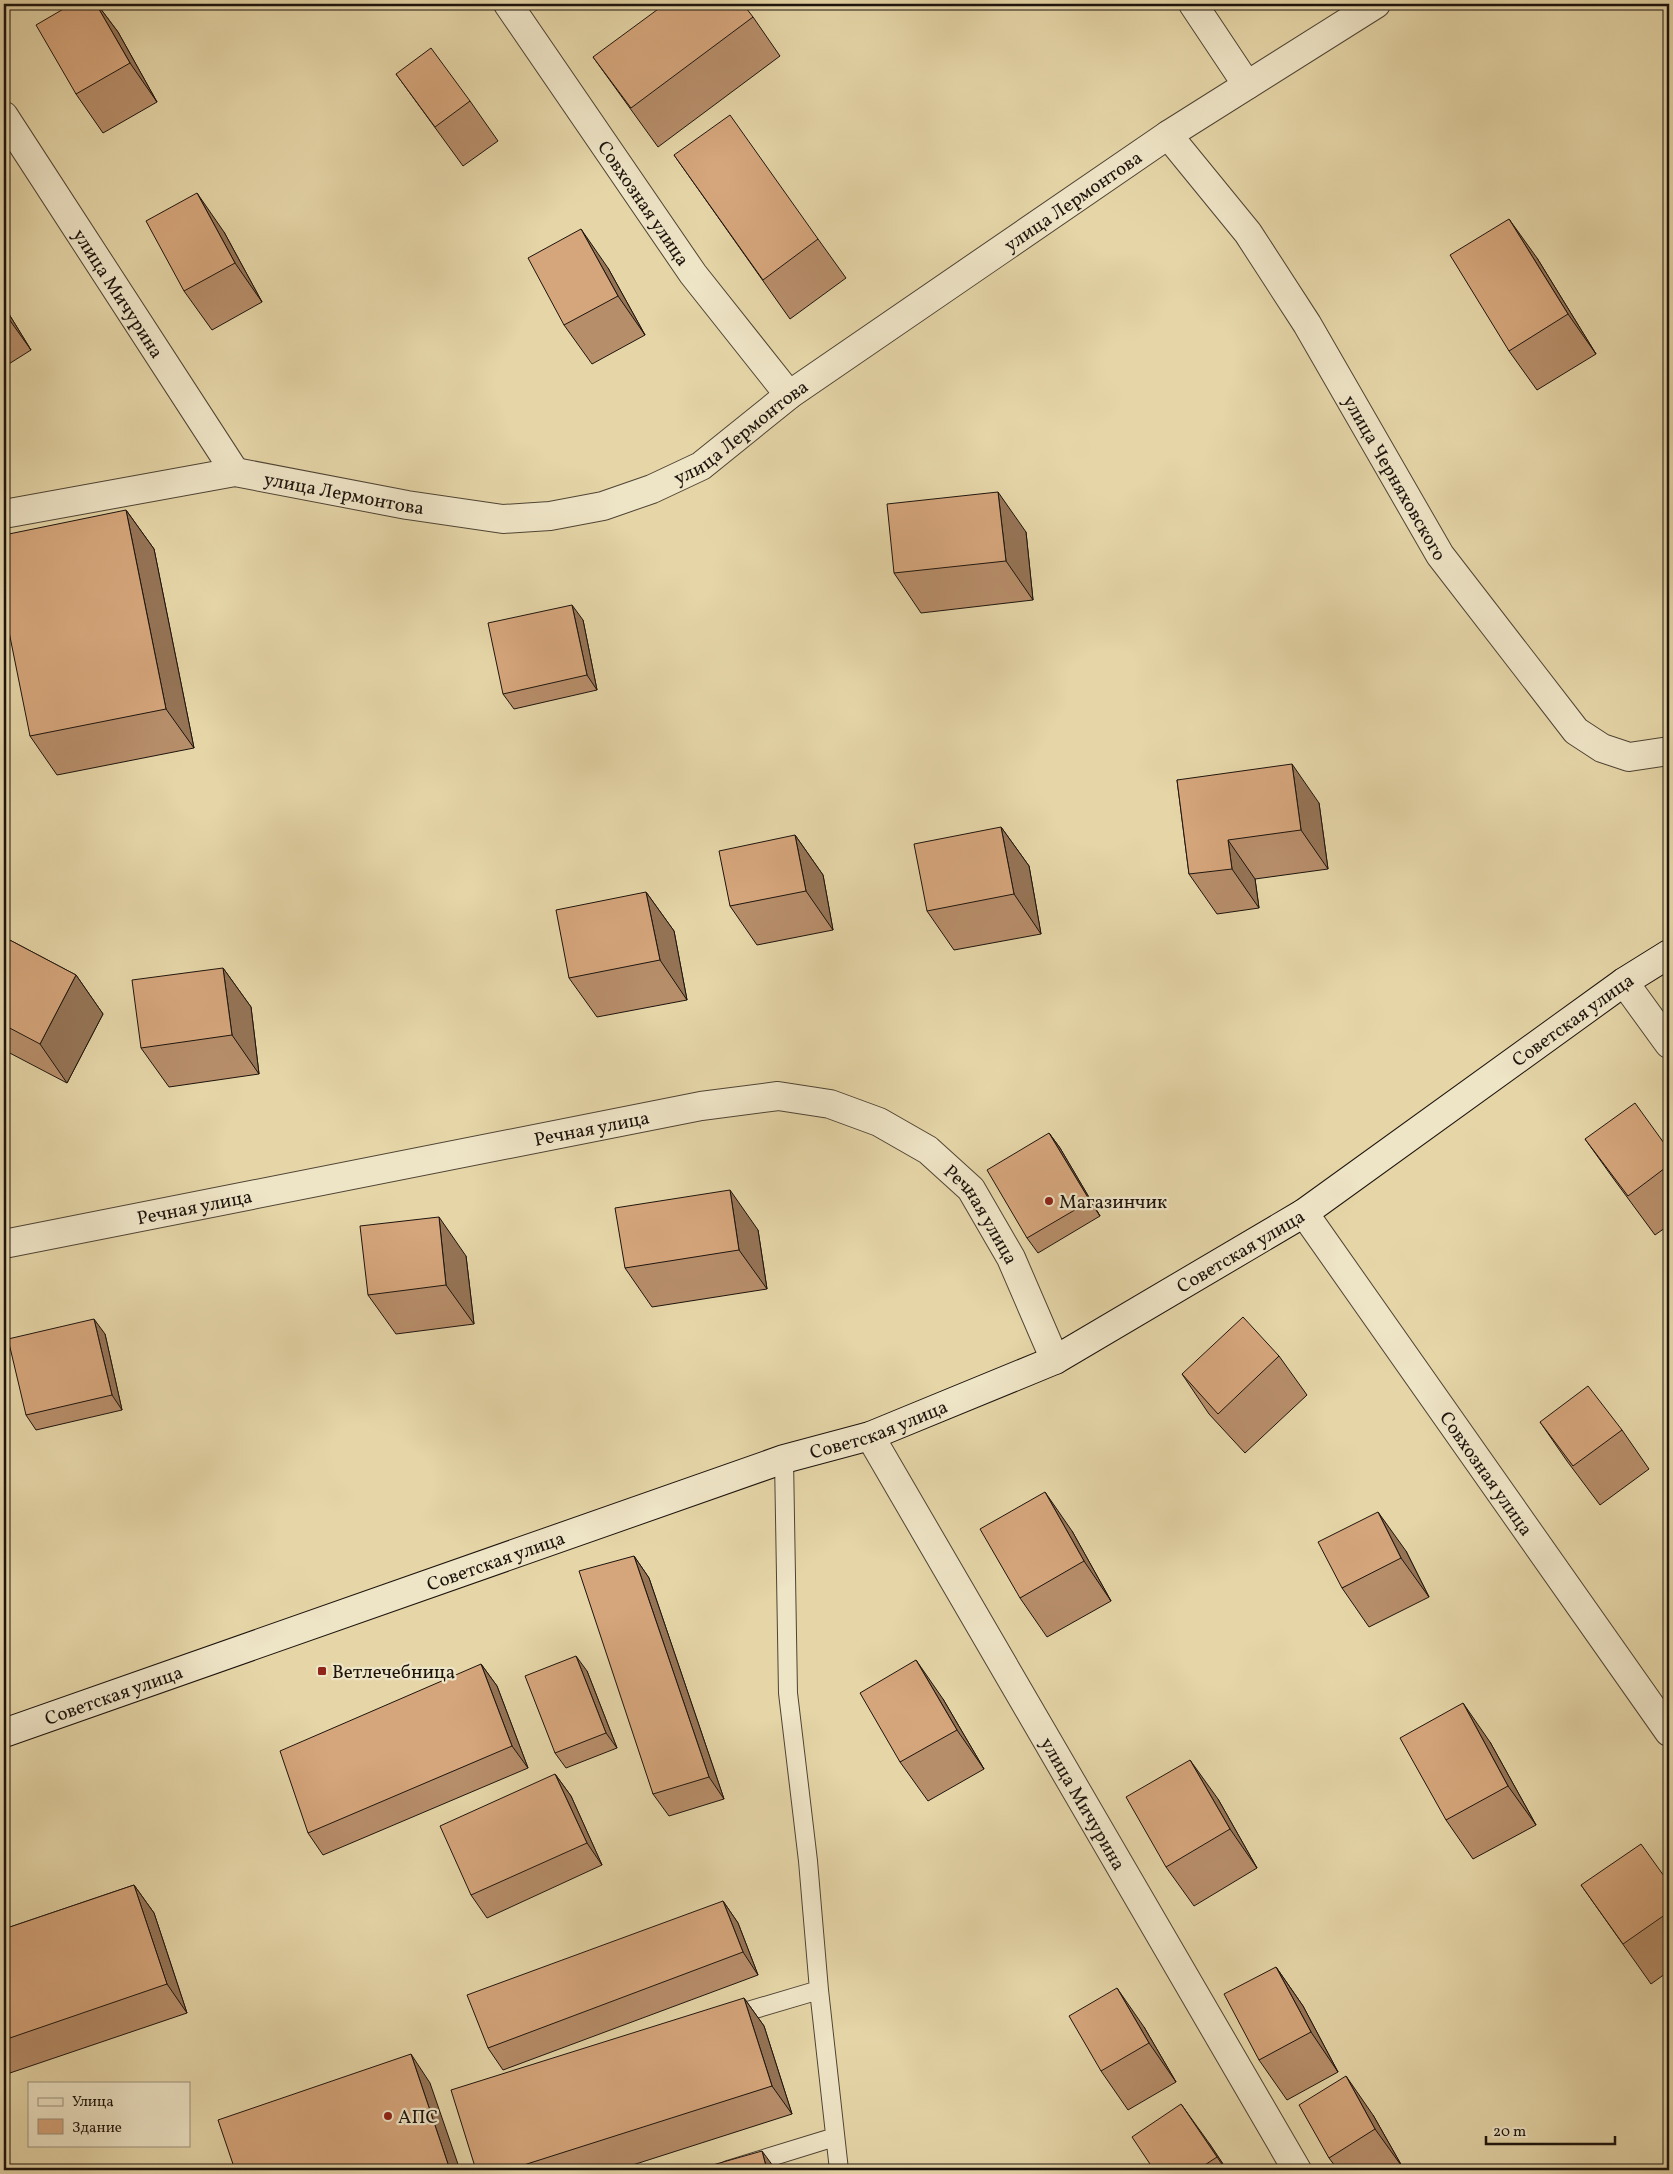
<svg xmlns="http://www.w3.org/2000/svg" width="1673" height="2174" viewBox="0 0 1673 2174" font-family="Vollkorn,serif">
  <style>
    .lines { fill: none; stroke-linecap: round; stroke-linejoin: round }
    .lane-casing { stroke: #4f4434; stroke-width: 20 }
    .street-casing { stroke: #4f4434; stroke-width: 30 }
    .secondary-casing { stroke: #1d140d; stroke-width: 30 }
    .lane { stroke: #eee4c6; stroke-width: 18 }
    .street { stroke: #eee4c6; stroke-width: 28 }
    .secondary { stroke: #eee4c6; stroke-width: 28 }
    .wall { fill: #b78e6a; stroke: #1d140d }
    .shaded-wall { fill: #957456; stroke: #1d140d }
    .building { fill: #d5a57b; stroke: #1d140d }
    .poi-dot { fill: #8f2418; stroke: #eee4c6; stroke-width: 2 }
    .labels { text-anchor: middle; stroke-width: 4.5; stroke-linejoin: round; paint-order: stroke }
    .street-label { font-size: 19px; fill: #1d140d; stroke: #eee4c6 }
    .poi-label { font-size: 19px; fill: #1d140d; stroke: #eee4c6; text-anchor: start }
  </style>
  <rect width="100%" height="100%" fill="#e5d5a7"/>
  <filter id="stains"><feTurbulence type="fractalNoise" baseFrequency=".004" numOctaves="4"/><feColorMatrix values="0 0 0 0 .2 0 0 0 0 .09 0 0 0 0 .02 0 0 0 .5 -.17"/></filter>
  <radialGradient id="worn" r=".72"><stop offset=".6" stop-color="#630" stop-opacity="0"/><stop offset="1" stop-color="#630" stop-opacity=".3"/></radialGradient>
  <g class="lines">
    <g class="lane-casing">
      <path id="lane" d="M 784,1459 L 788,1693 L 808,1861 L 819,1990 L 839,2170
        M 731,2016 L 819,1990
        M 728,2170 L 835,2137"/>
    </g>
    <g class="street-casing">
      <g id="street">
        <path id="s1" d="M 508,4 L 693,274 L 789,395"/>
        <path d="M 1193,4 L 1247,85"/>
        <path id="s2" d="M 4,116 L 235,472"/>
        <path id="s3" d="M 1168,135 L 1248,233 L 1307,324 L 1440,555 L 1576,731 L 1602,748 L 1629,757 L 1669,751"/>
        <path id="s4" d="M 4,514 L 235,472 L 407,505 L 503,519 L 550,516 L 603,506 L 652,489 L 701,466 L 789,395 L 1168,135 L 1376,4"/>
        <path d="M 1624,982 L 1669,1044"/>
        <path id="s5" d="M 1304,1213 L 1669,1732"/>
        <path id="s6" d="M 4,1244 L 701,1106 L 778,1096 L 830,1104 L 879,1122 L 928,1150 L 971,1189 L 1011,1258 L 1055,1360"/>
        <path id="s7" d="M 870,1436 L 1297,2170"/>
      </g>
    </g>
    <g class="secondary-casing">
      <g id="secondary">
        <path id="s8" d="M 4,1733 L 784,1459 L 870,1436 L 1055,1360 L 1304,1213 L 1624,982 L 1669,954"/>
      </g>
    </g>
    <use href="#lane" class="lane"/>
    <use href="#street" class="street"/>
    <use href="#secondary" class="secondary"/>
  </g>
  <path class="wall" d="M 72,4 L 97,4 L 118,32 L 157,102 L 103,133 L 76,94 Z
    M 344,4 L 351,4 L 347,7 Z
    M 753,17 L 780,56 L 658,147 L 593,57 Z
    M 396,74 L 470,101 L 498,141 L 463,166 Z
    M 674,155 L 818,239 L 846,278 L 790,319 Z
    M 224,232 L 262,302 L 212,330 L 184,291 Z
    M 1537,258 L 1596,354 L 1537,390 L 1509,351 Z
    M 608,268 L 645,335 L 592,364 L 564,325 Z
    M 4,306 L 31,350 L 4,367 Z
    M 126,510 L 154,549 L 194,748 L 57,775 L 30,736 Z
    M 1026,532 L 1033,600 L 921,613 L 894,573 Z
    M 583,620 L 597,690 L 514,709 L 503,694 Z
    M 1177,780 L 1319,803 L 1328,869 L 1255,879 L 1259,908 L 1217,914 L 1189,874 Z
    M 1001,827 L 1029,866 L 1041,934 L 954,950 L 927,911 Z
    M 795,835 L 823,875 L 833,930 L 757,945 L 730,906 Z
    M 646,892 L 674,931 L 687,1000 L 597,1017 L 569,978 Z
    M 4,937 L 76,975 L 103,1014 L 67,1083 L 4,1050 Z
    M 223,968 L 251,1007 L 259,1074 L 169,1087 L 141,1048 Z
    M 1049,1133 L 1060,1148 L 1100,1216 L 1038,1253 L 1027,1238 Z
    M 1585,1139 L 1669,1150 L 1669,1225 L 1655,1235 L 1613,1178 Z
    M 758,1230 L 767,1289 L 652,1307 L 625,1268 Z
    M 466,1256 L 474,1324 L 396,1334 L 368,1295 Z
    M 105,1334 L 122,1410 L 36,1430 L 26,1415 Z
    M 1279,1356 L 1307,1395 L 1245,1453 L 1209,1414 L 1182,1374 Z
    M 1540,1422 L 1622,1430 L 1649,1469 L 1600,1505 L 1567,1461 Z
    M 1072,1531 L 1111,1601 L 1047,1637 L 1020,1598 Z
    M 1406,1551 L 1429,1597 L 1369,1627 L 1342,1588 Z
    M 634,1556 L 649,1578 L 724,1799 L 669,1816 L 653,1794 Z
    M 481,1664 L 497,1686 L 528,1768 L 323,1855 L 308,1833 Z
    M 587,1671 L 617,1748 L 566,1768 L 555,1753 Z
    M 943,1699 L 984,1769 L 928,1801 L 900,1762 Z
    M 1490,1742 L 1536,1825 L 1473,1859 L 1446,1820 Z
    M 555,1774 L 571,1796 L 602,1865 L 487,1918 L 471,1895 Z
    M 1218,1799 L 1257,1868 L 1194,1906 L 1166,1867 Z
    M 1669,1883 L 1669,1971 L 1651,1984 L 1581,1885 Z
    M 134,1885 L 154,1913 L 187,2013 L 4,2075 L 4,1929 Z
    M 723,1901 L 738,1923 L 758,1975 L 503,2070 L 488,2048 Z
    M 1276,1967 L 1303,2006 L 1338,2072 L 1287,2100 L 1259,2060 Z
    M 744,1998 L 764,2026 L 792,2114 L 617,2170 L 476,2170 Z
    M 1144,2027 L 1176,2082 L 1128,2110 L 1101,2071 Z
    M 1373,2115 L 1403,2168 L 1399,2170 L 1338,2170 L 1329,2158 Z
    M 1209,2143 L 1227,2170 L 1154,2170 Z"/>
  <path class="shaded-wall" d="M 96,4 L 97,4 L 118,32 L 157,102 L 130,63 Z
    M 197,193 L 224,232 L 262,302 L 235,263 Z
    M 1509,219 L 1537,258 L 1596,354 L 1568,314 Z
    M 581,229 L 608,268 L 645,335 L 618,296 Z
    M 4,306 L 31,350 L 4,312 Z
    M 998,492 L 1026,532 L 1033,600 L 1006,561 Z
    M 126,510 L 154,549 L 194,748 L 166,709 Z
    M 572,605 L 583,620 L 597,690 L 587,675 Z
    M 1292,764 L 1319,803 L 1328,869 L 1301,830 Z
    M 1001,827 L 1029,866 L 1041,934 L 1014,894 Z
    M 795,835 L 823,875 L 833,930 L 806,891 Z
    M 1228,840 L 1255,879 L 1259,908 L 1232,869 Z
    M 646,892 L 674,931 L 687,1000 L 660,960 Z
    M 223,968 L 251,1007 L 259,1074 L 232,1035 Z
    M 76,975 L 103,1014 L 67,1083 L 40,1044 Z
    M 1049,1133 L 1060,1148 L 1100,1216 L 1090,1201 Z
    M 730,1190 L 758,1230 L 767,1289 L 739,1250 Z
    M 439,1217 L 466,1256 L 474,1324 L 446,1285 Z
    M 94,1319 L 105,1334 L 122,1410 L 112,1395 Z
    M 1045,1492 L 1072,1531 L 1111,1601 L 1084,1561 Z
    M 1378,1512 L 1406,1551 L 1429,1597 L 1401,1558 Z
    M 634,1556 L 649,1578 L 724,1799 L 709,1777 Z
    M 576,1656 L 587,1671 L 617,1748 L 606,1733 Z
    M 916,1660 L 943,1699 L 984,1769 L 957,1730 Z
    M 481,1664 L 497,1686 L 528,1768 L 512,1746 Z
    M 1463,1703 L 1490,1742 L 1536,1825 L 1508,1786 Z
    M 1190,1760 L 1218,1799 L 1257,1868 L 1230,1829 Z
    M 555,1774 L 571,1796 L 602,1865 L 587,1843 Z
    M 134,1885 L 154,1913 L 187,2013 L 167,1984 Z
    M 723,1901 L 738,1923 L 758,1975 L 743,1952 Z
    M 1276,1967 L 1303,2006 L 1338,2072 L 1311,2032 Z
    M 1117,1988 L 1144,2027 L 1176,2082 L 1149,2043 Z
    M 744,1998 L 764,2026 L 792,2114 L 772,2086 Z
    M 411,2054 L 430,2083 L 460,2170 L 450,2170 Z
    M 1346,2076 L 1373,2115 L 1403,2168 L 1375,2129 Z
    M 1181,2104 L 1209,2143 L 1227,2170 L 1226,2170 L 1217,2157 Z
    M 762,2151 L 776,2170 L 767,2170 Z"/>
  <path class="building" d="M 72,4 L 96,4 L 130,63 L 76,94 L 36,25 Z
    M 665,4 L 743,4 L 753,17 L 631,108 L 593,57 Z
    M 431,48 L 470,101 L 435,127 L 396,74 Z
    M 730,115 L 818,239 L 763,280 L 674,155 Z
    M 197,193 L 235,263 L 184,291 L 146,221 Z
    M 1509,219 L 1568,314 L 1509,351 L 1450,255 Z
    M 581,229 L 618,296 L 564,325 L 528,258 Z
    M 998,492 L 1006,561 L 894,573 L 887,504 Z
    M 126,510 L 166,709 L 30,736 L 4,607 L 4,535 Z
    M 572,605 L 587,675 L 503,694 L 488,623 Z
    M 1292,764 L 1301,830 L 1228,840 L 1232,869 L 1189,874 L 1177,780 Z
    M 1001,827 L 1014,894 L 927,911 L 914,844 Z
    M 795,835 L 806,891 L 730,906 L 719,851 Z
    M 646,892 L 660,960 L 569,978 L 556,910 Z
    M 4,937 L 76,975 L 40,1044 L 4,1025 Z
    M 223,968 L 232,1035 L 141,1048 L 132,980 Z
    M 1635,1103 L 1669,1150 L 1669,1165 L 1628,1196 L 1585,1139 Z
    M 1049,1133 L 1090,1201 L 1027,1238 L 987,1170 Z
    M 730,1190 L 739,1250 L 625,1268 L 615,1208 Z
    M 439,1217 L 446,1285 L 368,1295 L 360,1226 Z
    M 1243,1317 L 1279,1356 L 1218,1414 L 1182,1374 Z
    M 94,1319 L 112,1395 L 26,1415 L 8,1339 Z
    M 1588,1386 L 1622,1430 L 1573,1466 L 1540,1422 Z
    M 1045,1492 L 1084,1561 L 1020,1598 L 980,1529 Z
    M 1378,1512 L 1401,1558 L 1342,1588 L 1318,1542 Z
    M 634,1556 L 709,1777 L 653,1794 L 579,1571 Z
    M 576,1656 L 606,1733 L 555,1753 L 525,1676 Z
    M 916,1660 L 957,1730 L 900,1762 L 860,1693 Z
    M 481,1664 L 512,1746 L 308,1833 L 280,1751 Z
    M 1463,1703 L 1508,1786 L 1446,1820 L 1400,1738 Z
    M 1190,1760 L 1230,1829 L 1166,1867 L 1126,1797 Z
    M 555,1774 L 587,1843 L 471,1895 L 440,1826 Z
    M 1641,1844 L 1669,1883 L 1669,1912 L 1623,1944 L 1581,1885 Z
    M 134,1885 L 167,1984 L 4,2040 L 4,1929 Z
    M 723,1901 L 743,1952 L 488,2048 L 467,1995 Z
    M 1276,1967 L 1311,2032 L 1259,2060 L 1224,1994 Z
    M 1117,1988 L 1149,2043 L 1101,2071 L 1069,2016 Z
    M 744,1998 L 772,2086 L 508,2170 L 476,2170 L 451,2090 Z
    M 411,2054 L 450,2170 L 235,2170 L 218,2120 Z
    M 1346,2076 L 1375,2129 L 1329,2158 L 1299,2105 Z
    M 1181,2104 L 1217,2157 L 1197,2170 L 1154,2170 L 1132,2137 Z
    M 762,2151 L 767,2170 L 695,2170 Z"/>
  <g class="poi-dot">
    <circle cx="1049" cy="1201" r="5"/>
    <rect x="317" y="1666" width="10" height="10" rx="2.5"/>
    <circle cx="388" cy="2116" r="5"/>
  </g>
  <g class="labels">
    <g class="street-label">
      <text dy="7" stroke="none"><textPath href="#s4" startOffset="1171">улица Лермонтова</textPath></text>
      <text dy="7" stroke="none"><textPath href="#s1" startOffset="241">Совхозная улица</textPath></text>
      <text dy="7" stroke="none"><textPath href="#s2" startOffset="211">улица Мичурина</textPath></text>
      <text dy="7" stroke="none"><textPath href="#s4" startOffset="766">улица Лермонтова</textPath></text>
      <text dy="7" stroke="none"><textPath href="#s3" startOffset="412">улица Черняховского</textPath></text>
      <text dy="7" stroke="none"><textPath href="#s4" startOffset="346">улица Лермонтова</textPath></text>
      <text dy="7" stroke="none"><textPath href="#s8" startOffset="1736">Советская улица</textPath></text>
      <text dy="7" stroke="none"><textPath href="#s6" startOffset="599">Речная улица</textPath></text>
      <text dy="7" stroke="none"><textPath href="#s6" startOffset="194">Речная улица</textPath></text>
      <text dy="7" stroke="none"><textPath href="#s6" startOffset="1034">Речная улица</textPath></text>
      <text dy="7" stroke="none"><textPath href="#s8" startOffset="1331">Советская улица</textPath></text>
      <text dy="7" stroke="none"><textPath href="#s8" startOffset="926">Советская улица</textPath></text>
      <text dy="7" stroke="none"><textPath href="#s5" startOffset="318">Совхозная улица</textPath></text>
      <text dy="7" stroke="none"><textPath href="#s8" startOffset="521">Советская улица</textPath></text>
      <text dy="7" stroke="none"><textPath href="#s8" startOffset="116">Советская улица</textPath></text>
      <text dy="7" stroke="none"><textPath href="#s7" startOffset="425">улица Мичурина</textPath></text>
    </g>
    <g class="poi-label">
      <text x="1059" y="1208">Магазинчик</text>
      <text x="332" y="1678">Ветлечебница</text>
      <text x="398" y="2123">АПС</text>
    </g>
  </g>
  <rect width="1673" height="2174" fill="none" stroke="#e5d5a7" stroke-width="20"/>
  <rect x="5" y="5" width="1663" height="2164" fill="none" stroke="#1d140d" stroke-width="2.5"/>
  <rect x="10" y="10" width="1653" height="2154" fill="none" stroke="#1d140d"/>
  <rect x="28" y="2082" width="162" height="65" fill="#eee4c6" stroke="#9a917c"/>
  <rect x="38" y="2098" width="25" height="8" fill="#eee4c6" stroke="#9a917c"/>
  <text x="72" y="2106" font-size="15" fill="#1d140d">Улица</text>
  <rect x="38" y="2119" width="25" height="15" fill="#d5a57b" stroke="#9a917c"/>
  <text x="72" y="2132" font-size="15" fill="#1d140d">Здание</text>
  <path d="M1486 2136v8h129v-8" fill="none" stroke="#1d140d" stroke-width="2.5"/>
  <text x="1493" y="2136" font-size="15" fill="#1d140d" stroke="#eee4c6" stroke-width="4" paint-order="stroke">20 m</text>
  <rect width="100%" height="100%" filter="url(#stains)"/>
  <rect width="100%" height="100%" fill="url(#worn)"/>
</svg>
